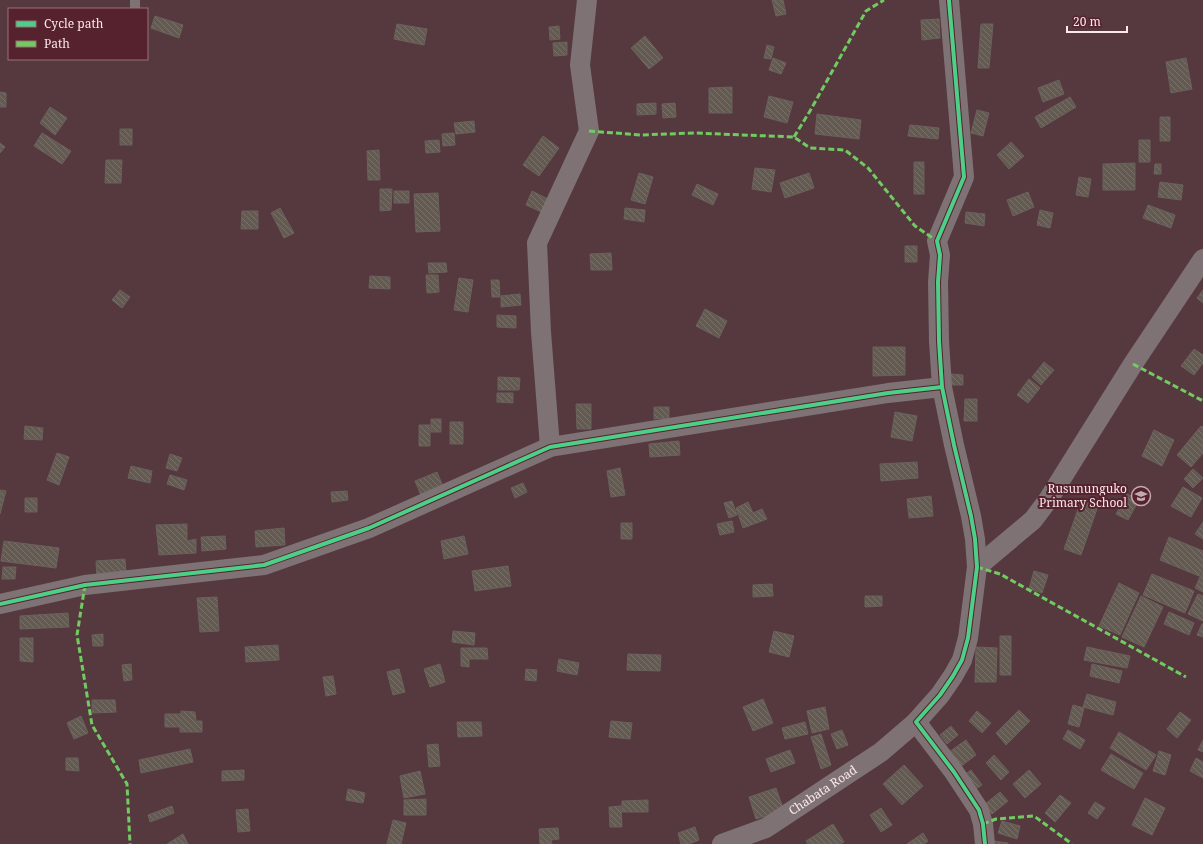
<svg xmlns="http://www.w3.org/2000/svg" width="1203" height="844" viewBox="0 0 1203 844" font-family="'Noto Serif',serif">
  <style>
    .building { fill: url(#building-back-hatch); stroke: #6b615c }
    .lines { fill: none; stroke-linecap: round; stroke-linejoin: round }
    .service { stroke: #7e7274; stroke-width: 10 }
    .minor { stroke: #7e7274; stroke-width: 20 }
    .quiet { stroke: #71cb61; stroke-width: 3; stroke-dasharray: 6 3; stroke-linecap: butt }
    .cycleway-casing { stroke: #55222e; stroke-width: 6 }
    .cycleway { stroke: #4dcf88; stroke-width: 4 }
    .labels { text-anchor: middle; stroke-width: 4; stroke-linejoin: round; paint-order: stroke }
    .poi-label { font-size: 12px; fill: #fce7ea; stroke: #55222e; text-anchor: end }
    .street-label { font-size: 12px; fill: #fce7ea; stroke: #55222e }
  </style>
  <defs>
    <pattern id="building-back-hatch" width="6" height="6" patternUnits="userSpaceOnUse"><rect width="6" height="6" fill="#635a51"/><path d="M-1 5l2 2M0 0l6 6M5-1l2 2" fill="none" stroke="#7a726a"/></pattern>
  </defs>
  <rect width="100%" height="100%" fill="#55393f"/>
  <path class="building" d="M 772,0 L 783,0 L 786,14 L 776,16 Z
    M 155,16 L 183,25 L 179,38 L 151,28 Z
    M 939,19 L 940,38 L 922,40 L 921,20 Z
    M 397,24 L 427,29 L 424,45 L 394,39 Z
    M 981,24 L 993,24 L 989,68 L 978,68 Z
    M 559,26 L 560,39 L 550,40 L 549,27 Z
    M 645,36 L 663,58 L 649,69 L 631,48 Z
    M 567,42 L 567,55 L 554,56 L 553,43 Z
    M 767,45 L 774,47 L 771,59 L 764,58 Z
    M 773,58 L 786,63 L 781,74 L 769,70 Z
    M 1186,58 L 1192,89 L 1171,93 L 1166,62 Z
    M 1059,80 L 1064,94 L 1043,102 L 1038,88 Z
    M 732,87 L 732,113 L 709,113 L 709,88 Z
    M 0,92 L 6,93 L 6,107 L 0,107 Z
    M 769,96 L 793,102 L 787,123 L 764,117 Z
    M 1070,97 L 1076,107 L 1041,128 L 1035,117 Z
    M 656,103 L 656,114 L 637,115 L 637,104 Z
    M 675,103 L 676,117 L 663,118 L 662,104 Z
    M 50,107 L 67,118 L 55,135 L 40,123 Z
    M 977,110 L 989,113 L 983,136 L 971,133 Z
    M 817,114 L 861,120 L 859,139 L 815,134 Z
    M 1160,117 L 1170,117 L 1170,141 L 1160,141 Z
    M 474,121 L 475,132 L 456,134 L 454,123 Z
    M 910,125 L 939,128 L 938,139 L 908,136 Z
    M 120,129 L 132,129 L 132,145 L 120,145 Z
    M 42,133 L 71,151 L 62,164 L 34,146 Z
    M 454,133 L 455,145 L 443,146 L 442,134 Z
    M 543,136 L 559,148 L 539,176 L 523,165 Z
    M 439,140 L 440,152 L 426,153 L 425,141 Z
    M 1139,140 L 1150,140 L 1150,162 L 1139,162 Z
    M 1011,142 L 1024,156 L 1009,169 L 997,155 Z
    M 0,143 L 5,147 L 0,153 Z
    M 379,150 L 380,180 L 368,180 L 367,151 Z
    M 106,160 L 122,160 L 121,183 L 105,183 Z
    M 914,162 L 924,162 L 924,194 L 914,194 Z
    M 1135,163 L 1135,190 L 1103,190 L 1103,164 Z
    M 1155,164 L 1161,164 L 1161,174 L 1154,174 Z
    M 755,168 L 775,170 L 771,192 L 752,189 Z
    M 639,173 L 653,177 L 645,204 L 631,200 Z
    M 809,173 L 814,188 L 785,198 L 780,183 Z
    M 1079,177 L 1091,179 L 1088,197 L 1076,195 Z
    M 1160,182 L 1183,185 L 1181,200 L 1158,197 Z
    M 697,184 L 718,194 L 713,205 L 692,195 Z
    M 380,189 L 392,189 L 391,210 L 380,211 Z
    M 394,191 L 409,191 L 409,203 L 394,203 Z
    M 532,191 L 554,202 L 548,215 L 526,205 Z
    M 1028,192 L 1034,207 L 1013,216 L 1007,200 Z
    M 438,193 L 440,231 L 416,232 L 414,194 Z
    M 1148,205 L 1175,215 L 1171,228 L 1143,218 Z
    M 280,208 L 294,233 L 284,238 L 271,213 Z
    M 625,208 L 645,210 L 644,222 L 624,219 Z
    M 1040,210 L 1053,213 L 1050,228 L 1037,225 Z
    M 242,211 L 258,211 L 258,229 L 241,229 Z
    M 966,212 L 985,214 L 984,226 L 965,223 Z
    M 905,246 L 917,246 L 917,262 L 905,262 Z
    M 611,253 L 612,270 L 591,270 L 590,254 Z
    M 428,263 L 446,263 L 447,272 L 429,273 Z
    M 426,275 L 438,275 L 439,292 L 427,293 Z
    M 370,276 L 390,277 L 390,289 L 369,288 Z
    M 459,278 L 473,280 L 468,312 L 454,310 Z
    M 491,280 L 499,280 L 500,297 L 492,297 Z
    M 120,290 L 130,297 L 122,308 L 112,300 Z
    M 1203,290 L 1203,303 L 1197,298 Z
    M 520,294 L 521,305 L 501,307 L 501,296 Z
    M 705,309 L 727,321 L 719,338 L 696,326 Z
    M 497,315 L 516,316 L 516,328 L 497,327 Z
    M 873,347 L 905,347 L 905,375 L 873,376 Z
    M 1194,349 L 1203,355 L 1203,363 L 1194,375 L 1181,366 Z
    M 1044,362 L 1054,370 L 1041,385 L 1032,377 Z
    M 951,374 L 963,375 L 963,385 L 950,385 Z
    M 498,377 L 520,378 L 519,390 L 498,390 Z
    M 1029,379 L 1040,388 L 1028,403 L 1017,395 Z
    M 497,393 L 513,393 L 513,403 L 497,402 Z
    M 965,399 L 977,399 L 977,421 L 964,421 Z
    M 576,404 L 591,404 L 591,429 L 577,429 Z
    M 654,407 L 669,407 L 669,418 L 654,419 Z
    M 895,412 L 917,416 L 912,441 L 891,437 Z
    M 431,419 L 441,419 L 441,432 L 431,432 Z
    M 450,422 L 463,422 L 463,444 L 450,444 Z
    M 419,425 L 430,425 L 430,446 L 419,446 Z
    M 25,426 L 43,428 L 42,440 L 24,439 Z
    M 1201,426 L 1203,427 L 1203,453 L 1191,467 L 1177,455 Z
    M 1154,430 L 1174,440 L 1162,466 L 1142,456 Z
    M 679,441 L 680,455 L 650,457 L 649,444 Z
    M 57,453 L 69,457 L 59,485 L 47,480 Z
    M 170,454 L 182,458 L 177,471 L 166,468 Z
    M 917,462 L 918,478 L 881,481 L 880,464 Z
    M 131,466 L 152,471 L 150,483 L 128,478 Z
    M 620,468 L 625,495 L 611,497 L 607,471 Z
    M 1193,469 L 1203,478 L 1193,488 L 1184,479 Z
    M 437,472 L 444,489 L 422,498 L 415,481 Z
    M 170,475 L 187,480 L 184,490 L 167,484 Z
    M 523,483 L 527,492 L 515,498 L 511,488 Z
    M 1183,487 L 1202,498 L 1191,517 L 1171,506 Z
    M 0,490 L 6,491 L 0,514 Z
    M 347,491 L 348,500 L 332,502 L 331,492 Z
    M 1127,494 L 1139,500 L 1128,520 L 1116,514 Z
    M 931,496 L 933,516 L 909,518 L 907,499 Z
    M 25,498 L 37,498 L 37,512 L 25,512 Z
    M 732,501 L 737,515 L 729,518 L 724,503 Z
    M 1081,501 L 1098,506 L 1081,555 L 1064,549 Z
    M 748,502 L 753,513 L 762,509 L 767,519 L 743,528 L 736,508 Z
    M 732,521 L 734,532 L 720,535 L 717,524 Z
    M 1203,522 L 1203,539 L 1195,534 Z
    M 621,523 L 632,523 L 632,539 L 621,539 Z
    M 187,524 L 187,541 L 196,539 L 196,553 L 159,555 L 156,525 Z
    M 284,528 L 285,545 L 256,547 L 255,531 Z
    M 225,536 L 226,549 L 202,551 L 201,537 Z
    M 464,536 L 468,554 L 444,559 L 441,541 Z
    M 1169,537 L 1203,551 L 1203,567 L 1199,576 L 1160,560 Z
    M 4,541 L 59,548 L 56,568 L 1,561 Z
    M 125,559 L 126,575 L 97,578 L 96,561 Z
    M 508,566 L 511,586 L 475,591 L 472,571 Z
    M 3,567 L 16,567 L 15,579 L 2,579 Z
    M 1203,570 L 1203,592 L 1195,588 Z
    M 1034,571 L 1048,575 L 1042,593 L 1029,589 Z
    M 1152,574 L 1194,591 L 1185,613 L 1143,595 Z
    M 1119,583 L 1139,593 L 1120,635 L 1099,626 Z
    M 772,584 L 773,596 L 753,597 L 753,585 Z
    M 1198,594 L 1203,596 L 1203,621 L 1188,614 Z
    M 865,596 L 882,596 L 882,606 L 865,607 Z
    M 1141,596 L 1163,607 L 1144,647 L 1122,637 Z
    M 217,597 L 219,631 L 200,632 L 197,598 Z
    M 1169,612 L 1194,623 L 1189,635 L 1164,624 Z
    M 68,613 L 69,627 L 20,629 L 20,616 Z
    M 1202,624 L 1203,624 L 1203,637 L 1197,635 Z
    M 453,631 L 475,633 L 474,645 L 452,642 Z
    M 774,631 L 794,636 L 789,657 L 769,652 Z
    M 103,634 L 103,646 L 93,646 L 92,635 Z
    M 1000,636 L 1011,636 L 1011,675 L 1000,675 Z
    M 20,638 L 33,638 L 33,662 L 20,661 Z
    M 278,645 L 279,660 L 246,662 L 245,647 Z
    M 976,647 L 997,648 L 996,682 L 975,682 Z
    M 1087,647 L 1130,656 L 1127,668 L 1084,660 Z
    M 461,648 L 487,648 L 488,659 L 469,659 L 469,667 L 461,666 Z
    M 628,654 L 661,655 L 660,671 L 627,670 Z
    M 559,659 L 579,663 L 577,675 L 557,671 Z
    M 131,664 L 132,680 L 124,681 L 122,665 Z
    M 440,664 L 445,682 L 430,687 L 424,669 Z
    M 1092,664 L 1122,671 L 1119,683 L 1090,676 Z
    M 399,669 L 405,692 L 393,695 L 387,672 Z
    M 526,669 L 537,670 L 536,681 L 525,680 Z
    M 333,676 L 336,694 L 326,696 L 323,677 Z
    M 1087,694 L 1116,702 L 1113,715 L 1083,707 Z
    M 763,699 L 773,723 L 753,731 L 743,707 Z
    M 92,700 L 115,700 L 116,712 L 92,713 Z
    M 1073,705 L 1084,708 L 1079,727 L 1068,724 Z
    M 825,707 L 829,729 L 812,733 L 807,711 Z
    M 1019,710 L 1030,721 L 1006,745 L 996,733 Z
    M 181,711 L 195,712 L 196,721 L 202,721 L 202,732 L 180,732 L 180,727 L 165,727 L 165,714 L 181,714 Z
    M 977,711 L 991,723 L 982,733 L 969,721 Z
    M 1180,712 L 1191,720 L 1177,738 L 1167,729 Z
    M 81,716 L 88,733 L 74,739 L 67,723 Z
    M 611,721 L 632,723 L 630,739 L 609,737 Z
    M 457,722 L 481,722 L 482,736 L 458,737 Z
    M 805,722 L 808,734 L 785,739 L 782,728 Z
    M 951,726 L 958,735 L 947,744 L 940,735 Z
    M 842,730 L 848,745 L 837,749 L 831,734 Z
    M 1068,730 L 1085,740 L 1080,749 L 1063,739 Z
    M 1119,732 L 1156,755 L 1146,770 L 1110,748 Z
    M 821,734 L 831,765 L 821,769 L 811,737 Z
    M 966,740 L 976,755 L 960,767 L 949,752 Z
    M 1203,740 L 1203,752 L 1198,750 Z
    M 438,744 L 440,766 L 429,767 L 427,745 Z
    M 190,749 L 193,762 L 141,773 L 139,760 Z
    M 790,750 L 795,763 L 771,772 L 766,759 Z
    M 1159,751 L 1171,755 L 1165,775 L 1153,771 Z
    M 1111,754 L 1143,773 L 1134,789 L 1101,770 Z
    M 994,755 L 1009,772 L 1001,780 L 986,763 Z
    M 66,758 L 78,758 L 79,771 L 66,770 Z
    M 1196,758 L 1203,762 L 1203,778 L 1190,771 Z
    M 904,765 L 923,786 L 902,805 L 883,784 Z
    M 244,770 L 244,780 L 222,781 L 222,771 Z
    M 971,770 L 982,785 L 974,790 L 964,775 Z
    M 1029,770 L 1041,784 L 1025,798 L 1013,784 Z
    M 420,771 L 425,794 L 404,798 L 400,776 Z
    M 776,788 L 784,811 L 756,819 L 749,797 Z
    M 348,789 L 365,793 L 363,803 L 346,800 Z
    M 1000,792 L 1008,801 L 992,814 L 984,805 Z
    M 1060,795 L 1071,803 L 1055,822 L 1045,813 Z
    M 1145,798 L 1165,808 L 1152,835 L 1132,825 Z
    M 426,799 L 426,815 L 404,815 L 404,800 Z
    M 648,800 L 648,812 L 622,812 L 622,801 Z
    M 1095,802 L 1105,808 L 1097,819 L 1088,813 Z
    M 172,806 L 174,813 L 150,822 L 148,815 Z
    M 621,806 L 622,827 L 610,827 L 609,807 Z
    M 881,808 L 892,825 L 881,832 L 870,815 Z
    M 248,809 L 250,831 L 238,832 L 236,810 Z
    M 393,820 L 406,823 L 401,844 L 387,844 Z
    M 1002,821 L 1020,826 L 1017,839 L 998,833 Z
    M 833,824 L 844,842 L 840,844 L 808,844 L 806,841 Z
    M 695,827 L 699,840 L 689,844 L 681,844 L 678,833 Z
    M 558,828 L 559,839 L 551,840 L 552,844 L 540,844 L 539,829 Z
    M 923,833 L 928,841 L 924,844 L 907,844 Z
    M 183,834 L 188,844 L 167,844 Z
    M 994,841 L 1008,843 L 1008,844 L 993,844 Z"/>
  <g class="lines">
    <path class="service" d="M 135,0 L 135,9"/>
    <g class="minor">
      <path d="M 949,0 L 964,177 L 937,241 L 940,255 L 938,282 L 939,341 L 942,387 L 954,445 L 971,516 L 975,539 L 977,567 L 968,638 L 962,660 L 953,676 L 940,695 L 916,722 L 954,772 L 979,810 L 983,824 L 985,844"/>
      <path d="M 550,447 L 541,332 L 537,243 L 589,131 L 580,65 L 587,0"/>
      <path d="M 977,567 L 1033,520 L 1048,500 L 1133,364 L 1203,259"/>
      <path d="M 0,604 L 85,585 L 264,565 L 369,528 L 550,447 L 888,393 L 942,387"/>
      <path id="s1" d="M 722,844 L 766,828 L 881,752 L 916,722"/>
    </g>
    <path class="quiet" d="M 589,131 L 641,135 L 694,133 L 794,137 L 810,148 L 845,150 L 868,168 L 915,226 L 937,241
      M 794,137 L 810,111 L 866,11 L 884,0
      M 1133,364 L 1203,401
      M 977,567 L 1000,574 L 1186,677
      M 85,585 L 77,635 L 92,725 L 127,784 L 130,844
      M 983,824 L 996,819 L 1034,816 L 1072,844"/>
    <g class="cycleway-casing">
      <path id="cycleway" d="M 949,0 L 964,177 L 937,241 L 940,255 L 938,282 L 939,341 L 942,387 L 954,445 L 971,516 L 975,539 L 977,567 L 968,638 L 962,660 L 953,676 L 940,695 L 916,722 L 954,772 L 979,810 L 983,824 L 985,844
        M 0,604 L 85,585 L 264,565 L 369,528 L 550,447 L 888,393 L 942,387"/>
    </g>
    <use href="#cycleway" class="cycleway"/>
  </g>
  <defs>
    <g id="school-ring" transform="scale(1)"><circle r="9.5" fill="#55222e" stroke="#c2aaae" stroke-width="1.5"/><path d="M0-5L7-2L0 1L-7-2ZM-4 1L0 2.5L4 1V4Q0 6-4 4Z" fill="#c2aaae"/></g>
  </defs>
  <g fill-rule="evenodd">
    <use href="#school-ring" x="1141" y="496"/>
  </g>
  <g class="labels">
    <g class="poi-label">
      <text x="1127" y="493">Rusununguko<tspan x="1127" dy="14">Primary School</tspan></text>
    </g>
    <g class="street-label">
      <text dy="4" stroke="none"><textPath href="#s1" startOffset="115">Chabata Road</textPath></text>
    </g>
  </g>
  <rect x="8" y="8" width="140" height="52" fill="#55222e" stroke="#987179"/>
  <rect x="16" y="21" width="20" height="6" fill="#4dcf88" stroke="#987179"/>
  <text x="44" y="28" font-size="12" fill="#fce7ea">Cycle path</text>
  <rect x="16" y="41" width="20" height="6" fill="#71cb61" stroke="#987179"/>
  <text x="44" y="48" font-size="12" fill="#fce7ea">Path</text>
  <path d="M1067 26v6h60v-6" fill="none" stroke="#fce7ea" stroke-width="2"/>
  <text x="1073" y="26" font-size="12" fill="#fce7ea" stroke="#55222e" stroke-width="3" paint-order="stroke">20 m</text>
</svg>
